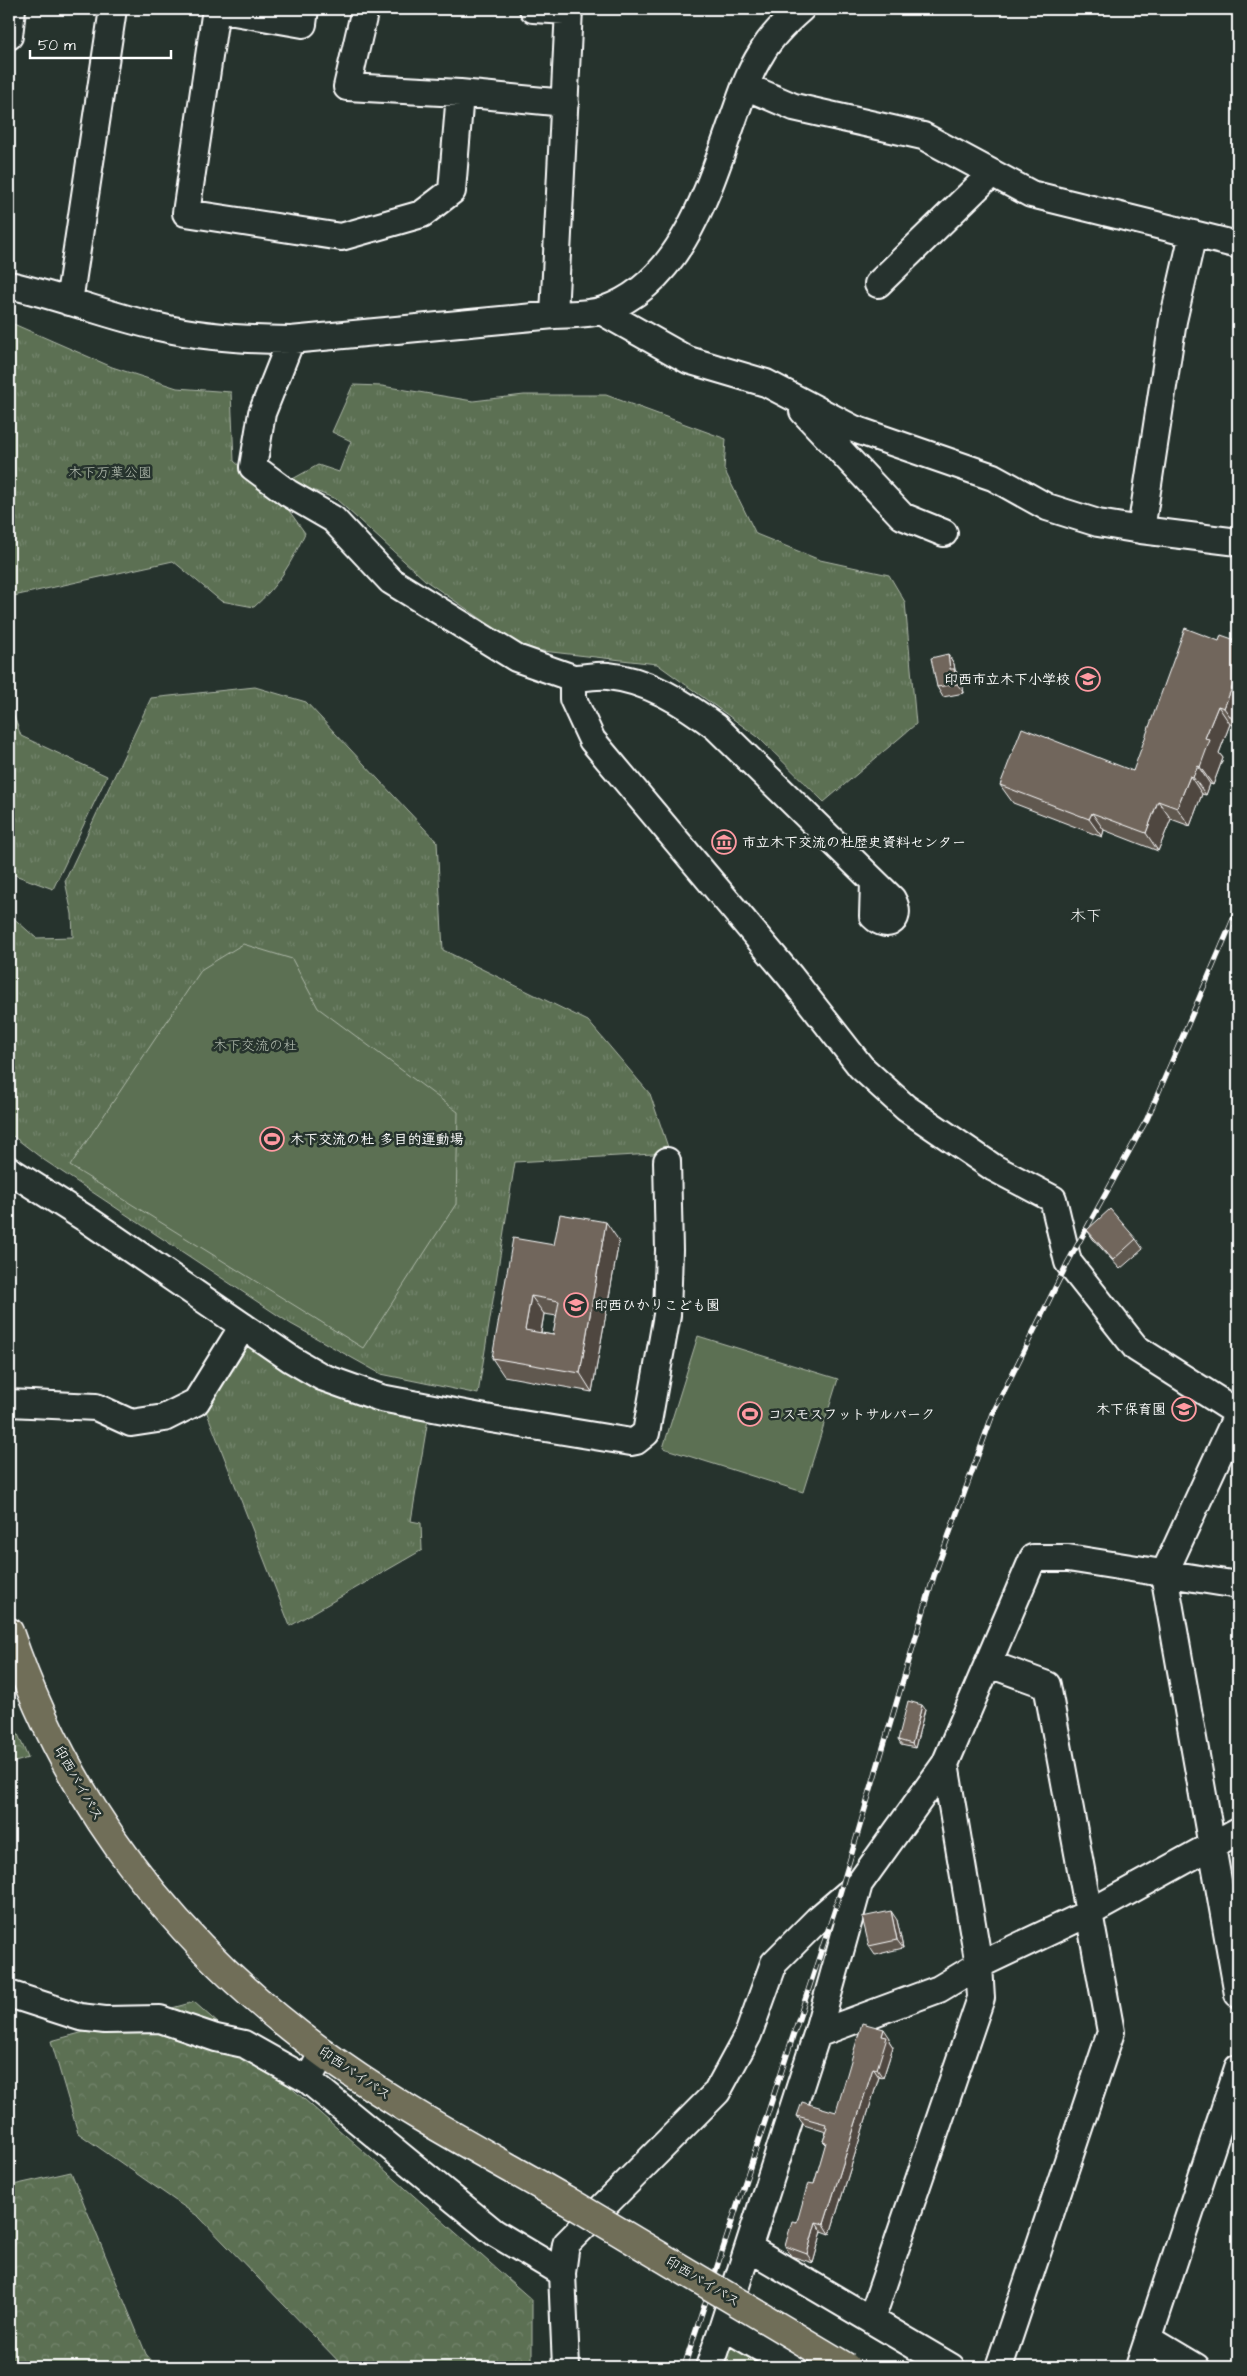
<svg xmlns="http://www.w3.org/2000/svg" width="1247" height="2376" viewBox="0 0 1247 2376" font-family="'Architects Daughter','Klee One',sans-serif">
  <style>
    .grass { fill: url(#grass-tufts); stroke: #aeb8a9 }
    .forest { fill: url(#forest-crowns); stroke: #aeb8a9 }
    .pitch { fill: #5c7053; stroke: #aeb8a9 }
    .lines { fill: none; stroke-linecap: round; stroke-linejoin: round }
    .minor-casing { stroke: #fff; stroke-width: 30 }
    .highway-casing { stroke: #fff; stroke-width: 31 }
    .minor { stroke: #26332d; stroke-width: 26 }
    .highway { stroke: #706e59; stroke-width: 28 }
    .rail-casing { stroke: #fff; stroke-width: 5.5 }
    .rail { stroke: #26332d; stroke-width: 4; stroke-dasharray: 11; stroke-linecap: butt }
    .highway-bridge-casing { stroke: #fff; stroke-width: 31; stroke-linecap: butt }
    .highway-bridge { stroke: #706e59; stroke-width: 28 }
    .wall { fill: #61584f; stroke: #fff; fill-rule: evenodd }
    .shaded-wall { fill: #4f4740; stroke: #fff }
    .building { fill: #71665c; stroke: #fff; fill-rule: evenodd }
    .labels { text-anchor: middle; stroke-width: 5; stroke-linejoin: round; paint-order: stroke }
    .park-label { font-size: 14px; fill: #b6bfb2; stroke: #26332d }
    .poi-label { font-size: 14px; font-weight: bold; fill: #fff; stroke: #26332d; text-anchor: start }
    .street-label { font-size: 14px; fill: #fff; stroke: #26332d }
    .quarter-label { font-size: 16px; fill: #fff; stroke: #26332d }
  </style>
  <defs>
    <pattern id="grass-tufts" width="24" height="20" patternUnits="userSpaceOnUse" patternTransform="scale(1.25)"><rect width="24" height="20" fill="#5c7053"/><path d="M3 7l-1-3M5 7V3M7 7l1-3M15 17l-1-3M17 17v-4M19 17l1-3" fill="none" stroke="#74856d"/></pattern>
    <pattern id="forest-crowns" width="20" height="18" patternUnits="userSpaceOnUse" patternTransform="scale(1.25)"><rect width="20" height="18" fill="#5c7053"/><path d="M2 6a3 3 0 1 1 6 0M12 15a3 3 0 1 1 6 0" fill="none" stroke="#74856d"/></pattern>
  </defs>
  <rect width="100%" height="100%" fill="#26332d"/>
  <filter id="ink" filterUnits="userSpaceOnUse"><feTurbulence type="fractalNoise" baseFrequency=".02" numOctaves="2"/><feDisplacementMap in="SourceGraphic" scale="10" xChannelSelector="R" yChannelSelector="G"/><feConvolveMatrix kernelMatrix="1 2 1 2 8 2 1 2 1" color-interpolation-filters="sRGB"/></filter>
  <g filter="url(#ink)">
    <path class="grass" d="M 9,322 L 112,367 L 177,388 L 231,392 L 234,461 L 287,508 L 305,533 C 292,562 278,586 254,607 L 221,601 L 173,561 L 9,597 Z
      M 353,385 L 382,386 L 473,401 L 524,395 L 606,395 L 726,439 L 724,469 L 756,534 L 820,560 L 889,575 L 905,602 L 916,724 L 824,802 L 758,737 L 657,664 L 525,649 L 426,581 L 336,499 L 289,481 L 318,465 L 339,472 L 351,441 L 332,432 Z
      M 255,687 L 306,702 L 437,842 L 443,950 L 588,1021 L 650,1094 L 670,1153 L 515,1162 L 478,1394 L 381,1374 L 291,1324 L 44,1160 L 9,1133 L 9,914 L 36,938 L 73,937 L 72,914 L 65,881 L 151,698 Z
      M 9,702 L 21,736 L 107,776 L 53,889 L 12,874 L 9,866 Z
      M 248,1340 L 428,1419 L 411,1521 L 421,1523 L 422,1550 L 290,1626 L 205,1408 Z
      M 729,2340 L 781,2367 L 718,2367 Z"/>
    <path class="forest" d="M 9,1713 L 28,1758 L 9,1764 Z
      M 194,2002 L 532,2300 L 532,2367 L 344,2367 L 199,2217 L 78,2133 L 51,2041 Z
      M 71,2172 L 146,2354 L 157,2367 L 9,2367 L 9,2186 Z"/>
    <path class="pitch" d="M 243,944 L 292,959 L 318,1008 L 458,1112 L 456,1204 L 363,1348 L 70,1166 L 202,969 Z
      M 698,1336 L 838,1379 L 803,1492 L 663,1448 Z"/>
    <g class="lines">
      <g class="minor-casing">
        <path id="minor" d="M 216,9 L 186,213 L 341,237 L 422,214 L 452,191 L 460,93
          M 217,9 L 303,24 L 305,9
          M 365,9 L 347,87 L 460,93 L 565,103
          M 533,9 L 569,11
          M 569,9 L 554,315 C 569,314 588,315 603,310 C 681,284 708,190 733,120 C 741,98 748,74 761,54 C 771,36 786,22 801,9
          M 9,36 L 12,9
          M 745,86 L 794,107 L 923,136 L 1031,194 L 1238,245
          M 878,284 L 992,173
          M 9,285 C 60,296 108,316 159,327 C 202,337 247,340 291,340 L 554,315
          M 69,302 L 113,9
          M 601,311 L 688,360 L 766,383 L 854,429 L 993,477 L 1047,507 L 1098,523 L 1141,530 L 1238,542
          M 291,340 L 262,413 L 253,467 L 288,493 L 333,519 L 391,581 L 516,658 L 573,678 L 573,699 L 592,740 L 790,976 L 861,1067 L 906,1108 L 994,1168 L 1053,1199 L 1068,1262 L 1136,1348 L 1238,1413
          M 803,411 L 902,516 L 944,533
          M 1141,530 L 1173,321 L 1193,234
          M 573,678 C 584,678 597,675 608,676 C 648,680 684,703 716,727 L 892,899 C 903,918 889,932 873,916 L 874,882
          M 9,1170 L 88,1220 L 291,1359 L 322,1377 L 381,1398 L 491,1419 L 631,1442 L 636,1441 L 646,1433 L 667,1315 L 669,1250 L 667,1161
          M 9,1403 L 96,1407 L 131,1423 L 164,1418 L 196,1402 L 243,1326
          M 1238,1413 L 1164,1574 L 1238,1994
          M 989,1664 L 1047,1685 L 1111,2032 L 999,2367
          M 9,1994 L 80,2017 L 105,2020 L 160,2019 L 216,2038 L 244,2044 L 308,2080
          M 817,2034 L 859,1884 L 945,1764 L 1033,1558 L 1068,1558 L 1238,1585
          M 323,2052 L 308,2080 L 495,2233 L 562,2273
          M 749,2248 L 951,2367
          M 871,2320 L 981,1998 L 979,1965 L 945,1764
          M 723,2326 L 817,2034 L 939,1989 L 979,1965 L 1089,1913 L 1238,1831
          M 1149,2339 L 1196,2367
          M 566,2367 L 562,2273 L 566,2244 L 717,2092 L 748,2035 L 774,1963 L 817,1920 L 859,1884
          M 709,2367 L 723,2326 L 793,2367
          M 1139,2367 L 1238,2068"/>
      </g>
      <g class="highway-casing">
        <path id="highway" d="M 9,1632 C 70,1812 185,1956 340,2065 C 411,2115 490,2156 566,2200"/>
      </g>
      <use href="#minor" class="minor"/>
      <use href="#highway" class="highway"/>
      <g class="rail-casing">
        <path id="rail" d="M 684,2367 L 837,1903 L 934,1576 L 994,1411 L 1068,1262 L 1147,1119 L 1238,908"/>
      </g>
      <use href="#rail" class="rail"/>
      <g class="highway-bridge-casing">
        <path id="highway-bridge" d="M 566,2200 L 846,2367"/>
      </g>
      <use href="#highway-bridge" class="highway-bridge"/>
    </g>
    <path class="wall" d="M 1219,641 L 1237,726 L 1230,724 L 1219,753 L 1223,758 L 1213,785 L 1210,784 L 1206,795 L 1202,794 L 1190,826 L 1171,819 L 1158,851 L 1104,830 L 1102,837 L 1013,803 L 1000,785 L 1133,771 Z
      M 948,654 L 954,664 L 955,670 L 961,678 L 964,693 L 943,697 L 937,687 Z
      M 1087,1230 L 1136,1239 L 1143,1249 L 1120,1269 L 1093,1239 Z
      M 619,1241 L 592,1392 L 504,1376 L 492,1358 L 554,1245 ZM 544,1314 L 557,1316 L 553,1335 L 541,1333 Z
      M 925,1709 L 915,1748 L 901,1745 L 898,1740 Z
      M 897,1920 L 903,1948 L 875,1955 L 869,1946 Z
      M 890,2038 L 889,2041 L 893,2047 L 883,2078 L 879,2077 L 830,2234 L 822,2231 L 813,2263 L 791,2256 L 785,2246 L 814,2184 L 826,2144 L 823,2141 L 826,2132 L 804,2125 L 797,2116 L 836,2112 Z"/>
    <path class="shaded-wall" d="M 948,654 L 954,664 L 955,670 L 961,678 L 964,693 L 957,684 L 950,669 Z
      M 1238,672 L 1238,722 L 1237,726 L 1224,708 Z
      M 1218,706 L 1230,724 L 1219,753 L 1223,758 L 1213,785 L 1200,767 L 1205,738 Z
      M 1198,766 L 1210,784 L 1206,795 L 1193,777 Z
      M 1190,776 L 1202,794 L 1190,826 L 1177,808 Z
      M 1158,801 L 1171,819 L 1158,851 L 1146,833 Z
      M 1092,813 L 1104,830 L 1102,837 L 1089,819 Z
      M 606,1222 L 619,1241 L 592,1392 L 580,1373 Z
      M 531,1296 L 544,1314 L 538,1348 L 525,1330 Z
      M 922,1705 L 925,1709 L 915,1748 L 912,1744 Z
      M 891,1911 L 897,1920 L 903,1948 L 897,1940 Z
      M 884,2029 L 890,2038 L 889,2041 L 893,2047 L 883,2078 L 877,2069 L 882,2036 Z
      M 873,2068 L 879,2077 L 830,2234 L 824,2224 Z
      M 816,2222 L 822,2231 L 813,2263 L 807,2254 Z"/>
    <path class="building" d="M 1185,628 L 1219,641 L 1221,635 L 1238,641 L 1238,672 L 1224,708 L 1218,706 L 1205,738 L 1210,740 L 1200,767 L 1198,766 L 1193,777 L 1190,776 L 1177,808 L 1158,801 L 1146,833 L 1092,813 L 1089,819 L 1000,785 L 1022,728 L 1133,771 Z
      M 948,654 L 950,669 L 954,669 L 957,684 L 937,687 L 931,658 Z
      M 1110,1209 L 1136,1239 L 1113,1260 L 1087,1230 Z
      M 560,1214 L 606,1222 L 580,1373 L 492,1358 L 513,1238 L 554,1245 ZM 531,1296 L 559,1301 L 553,1335 L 525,1330 Z
      M 908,1701 L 922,1705 L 912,1744 L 898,1740 Z
      M 891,1911 L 897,1940 L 869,1946 L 862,1917 Z
      M 862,2023 L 884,2029 L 882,2036 L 887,2037 L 877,2069 L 873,2068 L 824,2224 L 816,2222 L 807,2254 L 785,2246 L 792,2221 L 797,2222 L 808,2183 L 814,2184 L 826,2142 L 823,2141 L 828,2128 L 825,2127 L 826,2124 L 797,2116 L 802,2102 L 836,2112 Z"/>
  </g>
  <defs>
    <g id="school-ring" transform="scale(1.25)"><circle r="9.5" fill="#26332d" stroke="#ff9aa2" stroke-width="1.5"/><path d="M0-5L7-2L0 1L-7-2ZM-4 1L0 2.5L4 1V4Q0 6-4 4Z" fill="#ff9aa2"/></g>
    <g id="museum-ring" transform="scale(1.25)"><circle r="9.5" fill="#26332d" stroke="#ff9aa2" stroke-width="1.5"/><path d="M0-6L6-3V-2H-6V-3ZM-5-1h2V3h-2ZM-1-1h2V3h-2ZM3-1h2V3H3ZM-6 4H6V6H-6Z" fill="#ff9aa2"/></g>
    <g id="stadium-ring" transform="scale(1.25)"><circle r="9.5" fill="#26332d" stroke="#ff9aa2" stroke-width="1.5"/><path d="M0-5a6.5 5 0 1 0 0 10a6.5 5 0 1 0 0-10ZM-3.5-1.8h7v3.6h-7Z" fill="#ff9aa2"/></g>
  </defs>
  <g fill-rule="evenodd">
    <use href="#school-ring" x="1088" y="679"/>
    <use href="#museum-ring" x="724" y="842"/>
    <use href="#stadium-ring" x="272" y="1139"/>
    <use href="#school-ring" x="576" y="1305"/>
    <use href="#school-ring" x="1184" y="1409"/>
    <use href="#stadium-ring" x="750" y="1414"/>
  </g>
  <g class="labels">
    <g class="park-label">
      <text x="110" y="477">木下万葉公園</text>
      <text x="255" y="1050">木下交流の杜</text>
    </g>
    <g class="poi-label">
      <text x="1070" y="684" text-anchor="end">印西市立木下小学校</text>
      <text x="742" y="847">市立木下交流の杜歴史資料センター</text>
      <text x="290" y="1144">木下交流の杜 多目的運動場</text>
      <text x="594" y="1310">印西ひかりこども園</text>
      <text x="1166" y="1414" text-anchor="end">木下保育園</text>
      <text x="768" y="1419">コスモスフットサルパーク</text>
    </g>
    <g class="street-label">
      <text transform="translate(79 1783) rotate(60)" y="5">印西バイパス</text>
      <text transform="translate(355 2073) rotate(34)" y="5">印西バイパス</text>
      <text transform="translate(703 2281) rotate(31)" y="5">印西バイパス</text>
    </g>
    <g class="quarter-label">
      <text x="1086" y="921">木下</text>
    </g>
  </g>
  <rect width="1247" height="2376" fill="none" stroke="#26332d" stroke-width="30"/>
  <rect x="15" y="15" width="1217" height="2346" fill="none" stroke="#fff" stroke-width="2" filter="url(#ink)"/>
  <path d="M30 50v8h141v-8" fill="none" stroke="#ffffff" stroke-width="2.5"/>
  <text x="38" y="50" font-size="15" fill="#ffffff" stroke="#26332d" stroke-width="4" paint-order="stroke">50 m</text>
</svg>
